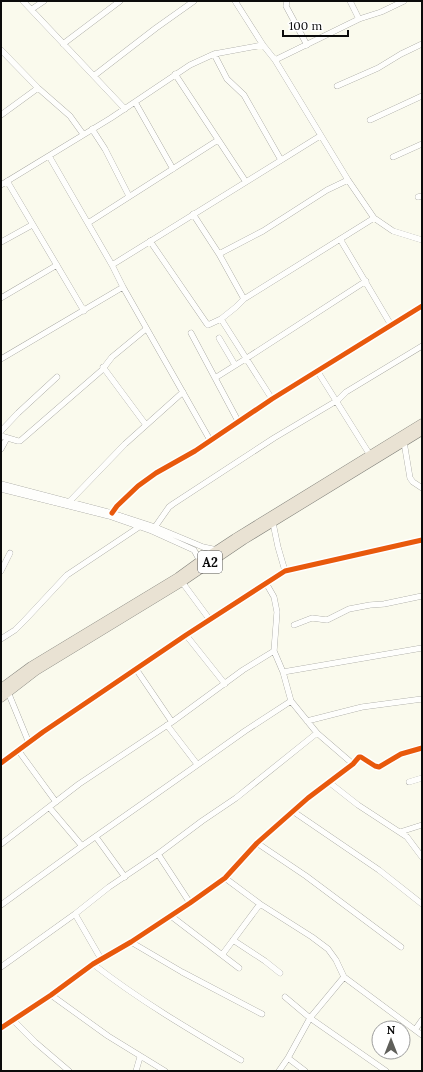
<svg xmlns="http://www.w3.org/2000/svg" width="423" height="1072" viewBox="0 0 423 1072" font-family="Lora,serif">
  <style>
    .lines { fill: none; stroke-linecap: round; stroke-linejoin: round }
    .minor-casing { stroke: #93938d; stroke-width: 6 }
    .highway-casing { stroke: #80807a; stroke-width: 9 }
    .minor { stroke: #fefefc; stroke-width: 5.5 }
    .highway { stroke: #e9e2d3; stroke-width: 8 }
    .cycleway-casing { stroke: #fff; stroke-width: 8 }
    .cycleway { stroke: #e8590c; stroke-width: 5 }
    .labels { text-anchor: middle; stroke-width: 4; stroke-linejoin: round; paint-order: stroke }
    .shield { fill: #fff; stroke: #545454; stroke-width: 1 }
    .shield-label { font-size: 13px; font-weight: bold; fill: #0b0b0b }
  </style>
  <rect width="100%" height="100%" fill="#fafaed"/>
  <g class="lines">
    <g class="minor-casing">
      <path id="minor" d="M 23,1 L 125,109
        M 235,1 L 263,45 L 275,60 L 348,180 L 374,218 L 393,231 L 422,240
        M 287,1 L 286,6 L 307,45
        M 350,1 L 359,19
        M 32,9 L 44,1
        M 63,44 L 120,1
        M 1,50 L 38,88 L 70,116 L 83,134
        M 214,54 L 227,79 L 244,95 L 281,160
        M 275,60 L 359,19 L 381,12 L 404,1
        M 175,74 L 246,182
        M 95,75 L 156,28 L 194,1
        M 337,86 L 378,68 L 401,54 L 422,44
        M 135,102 L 173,169
        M 1,115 L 38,88
        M 370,120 L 422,96
        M 92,129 L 105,149 L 129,196
        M 49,156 L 112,265 L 123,287 L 210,440
        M 393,157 L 422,144
        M 7,181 L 84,311
        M 1,185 L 111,118 L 190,65 L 214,54 L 263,45
        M 418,197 L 422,196
        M 193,214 L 219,254 L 244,299 L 236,307 L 221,319 L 272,399
        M 88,223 L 218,140
        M 340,239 L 391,325
        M 150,241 L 207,324 L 208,325 L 221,319
        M 1,242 L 32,225
        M 219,254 L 263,231 L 327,190 L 348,180
        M 112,265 L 320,136
        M 1,298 L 57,265
        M 244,299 L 374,218
        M 191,333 L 238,421
        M 219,338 L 235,365
        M 1,359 L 123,287
        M 103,367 L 146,425
        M 318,372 L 370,455
        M 215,378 L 247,358 L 366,281
        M 1,431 L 18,413 L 57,377
        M 1,436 L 18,441 L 20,441 L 102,370 L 112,357 L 146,329
        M 404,442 L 410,478 L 413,482 L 422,488
        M 1,449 L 7,438
        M 1,484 L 112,513 L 155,527 L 203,547 L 217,550
        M 1,489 L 109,516 L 152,531 L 194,550 L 200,561
        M 70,501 L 125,444 L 183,392
        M 112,513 L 117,506 L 138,486 L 156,473 L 195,451 L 272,399 L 422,306
        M 273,523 L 278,547 L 285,571
        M 155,527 L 169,507 L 173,504 L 274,438 L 338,400 L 346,392 L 422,346
        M 1,571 L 10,553
        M 182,582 L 210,620
        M 266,583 L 274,597 L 277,612 L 274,651 L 283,672 L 291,701 L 317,733 L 353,764
        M 294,625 L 312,618 L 327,620 L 349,609 L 370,605 L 384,604 L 422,596
        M 186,635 L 225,684
        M 1,639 L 15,630 L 25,620 L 67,575 L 139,527
        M 136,669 L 172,722
        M 283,672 L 422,648
        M 8,692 L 29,743
        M 307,721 L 362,707 L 422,699
        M 167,725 L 197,764
        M 18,750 L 56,802
        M 1,763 L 43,732 L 186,635 L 285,571 L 422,540
        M 409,782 L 422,778
        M 330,783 L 358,805 L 407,837 L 422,857
        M 49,807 L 82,846
        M 294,812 L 379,870 L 422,904
        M 400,832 L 422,825
        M 96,837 L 125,877
        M 257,843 L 306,876 L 401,947
        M 1,844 L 79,784 L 172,722 L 243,670 L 274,651
        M 158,854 L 190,903
        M 225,878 L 260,904 L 312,937 L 328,949 L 336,960 L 344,977 L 422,1035
        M 1,905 L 82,846 L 176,780 L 245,731 L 291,701
        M 75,914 L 101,959
        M 171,916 L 239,968
        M 233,940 L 265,961 L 280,973
        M 131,942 L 182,972 L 262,1014
        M 222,955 L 260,904
        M 93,964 C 139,1000 190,1030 241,1060
        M 1,967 L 75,914 L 109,887 L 158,854 L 202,821 L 236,798 L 317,733
        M 51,995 L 108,1036 L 165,1071
        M 285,997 L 310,1018 L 386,1071
        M 13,1020 L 35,1042 L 69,1071
        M 1,1028 L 51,995 L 93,964 L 131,942 L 190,903 L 225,878 L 257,843 L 308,798 L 353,764 L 359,757 L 361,757 L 375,766 L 379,767 L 401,754 L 422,748
        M 415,1030 L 422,1020
        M 288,1058 L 305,1071
        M 136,1071 L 140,1057
        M 279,1071 L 288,1058 L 310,1018 L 344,977"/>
    </g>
    <g class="highway-casing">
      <path id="highway" d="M 1,688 L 31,666 L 178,577 L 200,561 L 235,538 L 422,423
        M 1,698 L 36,671 L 182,582 L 244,540 L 422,431"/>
    </g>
    <use href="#minor" class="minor"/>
    <use href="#highway" class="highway"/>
    <g class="cycleway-casing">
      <path id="cycleway" d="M 112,513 L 117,506 L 138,486 L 156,473 L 195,451 L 272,399 L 422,306
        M 1,763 L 43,732 L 186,635 L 285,571 L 422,540
        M 1,1028 L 51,995 L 93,964 L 131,942 L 190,903 L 225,878 L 257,843 L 308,798 L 353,764 L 359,757 L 361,757 L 375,766 L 379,767 L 401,754 L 422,748"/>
    </g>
    <use href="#cycleway" class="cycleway"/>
  </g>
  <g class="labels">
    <rect class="shield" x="198" y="551" width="24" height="22" rx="3"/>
    <g class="shield-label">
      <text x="210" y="567">A2</text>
    </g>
  </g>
  <rect width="423" height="1072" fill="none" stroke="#0b0b0b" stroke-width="4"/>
  <g transform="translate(391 1040)"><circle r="19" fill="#ffffff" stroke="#9d9d9d"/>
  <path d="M0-3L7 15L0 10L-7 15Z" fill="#5f5f5a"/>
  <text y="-6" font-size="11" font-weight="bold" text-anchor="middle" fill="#0b0b0b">N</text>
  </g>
  <path d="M283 30v6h65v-6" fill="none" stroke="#0b0b0b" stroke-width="2"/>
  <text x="289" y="30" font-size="12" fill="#0b0b0b" stroke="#ffffff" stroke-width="3" paint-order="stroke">100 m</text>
</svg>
